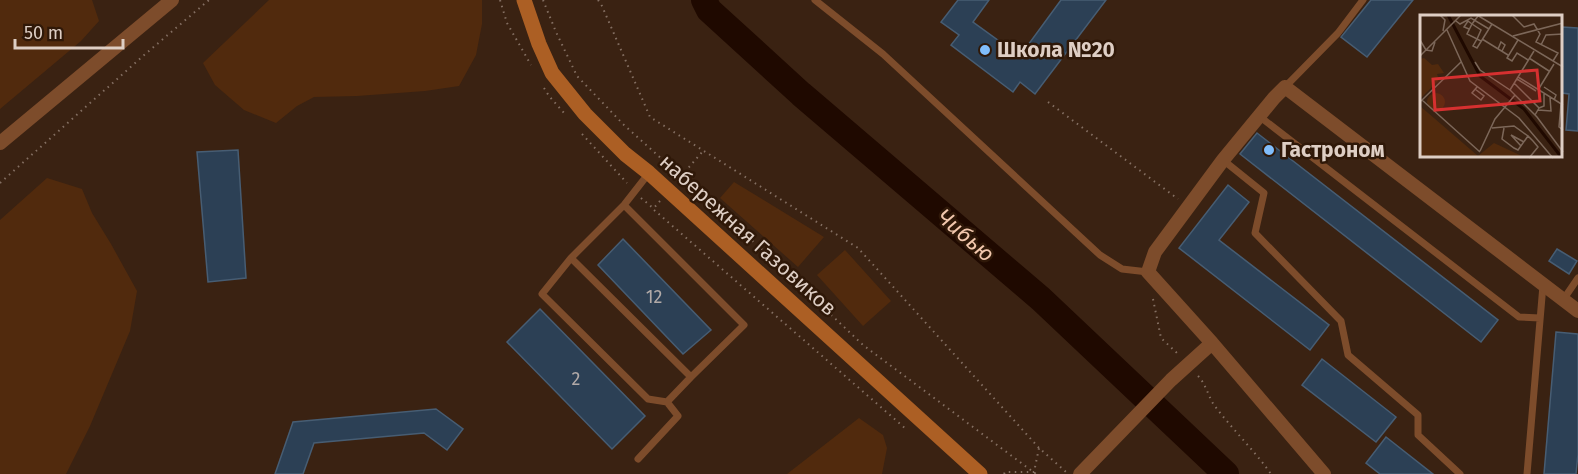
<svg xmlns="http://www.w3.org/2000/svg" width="1578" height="474" viewBox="0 0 1578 474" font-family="'Fira Sans',sans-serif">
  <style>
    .green { fill: #512a0d }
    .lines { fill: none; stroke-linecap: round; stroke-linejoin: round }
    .river { stroke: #1f0900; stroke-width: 26 }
    .building { fill: #2c4055; stroke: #475d73; stroke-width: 1.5 }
    .path { stroke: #846f62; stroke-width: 2; stroke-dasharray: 1.5 4.5; stroke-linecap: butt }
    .service { stroke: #7d4c2b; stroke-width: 7 }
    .minor { stroke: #7d4c2b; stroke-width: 14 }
    .secondary { stroke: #ac5f24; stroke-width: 15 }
    .poi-dot { fill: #81bdfa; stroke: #2f1808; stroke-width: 2 }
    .labels { text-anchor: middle; stroke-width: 5; stroke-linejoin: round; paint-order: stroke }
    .number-label { font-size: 18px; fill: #b2aaa8 }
    .poi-label { font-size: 21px; font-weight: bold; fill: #decec4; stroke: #2f1808; text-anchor: start }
    .street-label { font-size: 21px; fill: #decec4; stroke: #2f1808 }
    .water-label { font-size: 22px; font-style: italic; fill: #f2c7ad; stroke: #2f1808 }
    .inset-river { fill: none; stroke: #1f0900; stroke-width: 3 }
    .inset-road { fill: none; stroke: #7c6759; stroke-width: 1.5 }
    .view { fill: #d63030; fill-opacity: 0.15; stroke: #d63030; stroke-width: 3 }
    .inset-edge { fill: none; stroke: #decec4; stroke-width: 3 }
  </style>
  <rect width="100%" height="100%" fill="#3a2212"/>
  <path class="green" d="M 0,0 L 92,0 L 99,21 L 81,41 L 0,109 Z
    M 269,0 L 482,0 L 482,24 L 476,55 L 459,86 L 425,91 L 357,96 L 314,97 L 297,106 L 276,123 L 244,110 L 215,85 L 203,63 Z
    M 47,178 L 82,189 L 92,213 L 111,244 L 137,291 L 130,331 L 90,426 L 66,474 L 0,474 L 0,220 Z
    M 734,182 L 824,237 L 798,267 L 720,198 Z
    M 845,250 L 891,301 L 863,326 L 817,275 Z
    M 859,418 L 883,435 L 887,448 L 882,474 L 787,474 Z"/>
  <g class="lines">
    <path class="river" d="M 704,0 L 709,10 L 801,94 L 1041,299 L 1226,474"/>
  </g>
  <path class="building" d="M 958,0 L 989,0 L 973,22 L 1020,56 L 1061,0 L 1106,0 L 1035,94 L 1020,82 L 1013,92 L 951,45 L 959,35 L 941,22 Z
    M 1371,0 L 1413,0 L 1367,57 L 1341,37 Z
    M 1562,27 L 1578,28 L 1578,131 L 1566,130 L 1569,94 L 1562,93 Z
    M 1257,133 L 1498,320 L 1481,342 L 1240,154 Z
    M 238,150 L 246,278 L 208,282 L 197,152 Z
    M 1228,185 L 1249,202 L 1219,240 L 1329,325 L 1310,350 L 1179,248 Z
    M 623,239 L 711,330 L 683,354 L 598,265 Z
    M 1557,249 L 1577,261 L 1569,274 L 1549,261 Z
    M 540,309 L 645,416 L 612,449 L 507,342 Z
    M 1556,332 L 1578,334 L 1578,454 L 1576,474 L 1544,474 Z
    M 1322,359 L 1396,417 L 1376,442 L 1302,385 Z
    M 436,409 L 463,429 L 447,450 L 424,433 L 314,443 L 303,474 L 275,474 L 293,422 Z
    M 1386,437 L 1433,474 L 1380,474 L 1366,463 Z"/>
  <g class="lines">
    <path class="path" d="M 500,0 L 507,23 L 531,65
      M 543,0 L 556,32 L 577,76 L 623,124 L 768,255 L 863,345 L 1036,474
      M 598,0 L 602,6 L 650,117 L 858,248 L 1039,448 L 1066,472
      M 544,88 L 549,96 L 565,114
      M 1048,102 L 1178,199
      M 582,134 L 627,183
      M 677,181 L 703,151
      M 0,183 L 143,56 L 209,0
      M 641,198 L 653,208
      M 660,201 L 653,209 L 906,429
      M 1153,299 L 1161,338 L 1178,354
      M 1198,376 C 1206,384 1208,396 1214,405 C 1232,429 1254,450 1271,474
      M 1004,474 L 1005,472 L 1034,472 L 1039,448"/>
    <path class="service" d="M 815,0 L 883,54 L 1100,255 L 1122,269 L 1148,272
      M 1285,87 L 1338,33 L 1363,0
      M 1259,116 L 1519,317 L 1540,318
      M 1223,160 L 1264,193 L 1255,233 L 1341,321 L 1348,355 L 1418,415 L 1418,435 L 1460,474
      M 624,205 L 744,325 L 691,377 L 571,258 L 624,205 L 649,173
      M 571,258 L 542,294 L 648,399 L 667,402
      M 1563,300 L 1578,278
      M 638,459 L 678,416 L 667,402 L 691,377
      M 1527,474 L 1543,285"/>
    <path class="minor" d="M 0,143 L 172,0
      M 1080,474 L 1171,380 L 1212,343
      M 1324,474 L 1212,343 L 1148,272 L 1155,252 L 1223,160 L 1274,98 L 1285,87 L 1578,311"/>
    <path class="secondary" d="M 524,0 L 539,44 L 552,73 L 585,114 L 625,154 L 649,173 L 980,474"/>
  </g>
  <g class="poi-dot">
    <circle cx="985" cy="50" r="6"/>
    <circle cx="1269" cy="150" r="6"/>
  </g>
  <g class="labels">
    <g class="number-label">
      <text x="654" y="303">12</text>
      <text x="576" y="385">2</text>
    </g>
    <g class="poi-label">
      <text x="997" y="57">Школа №20</text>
      <text x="1281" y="157">Гастроном</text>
    </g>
    <g class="street-label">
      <text transform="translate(748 235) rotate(42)" y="7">набережная Газовиков</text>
    </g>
    <g class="water-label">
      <text transform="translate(966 235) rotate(41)" y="8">Чибью</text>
    </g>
  </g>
  <g transform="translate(1420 15)">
    <rect width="142" height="142" fill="#3a2212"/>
    <path d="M 4,43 L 12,50 L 18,49 L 24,58 L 17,59 L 19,65 L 0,84 L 0,44 ZM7 87a9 9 0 1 1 18 0a9 9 0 1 1-18 0ZM 0,91 L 58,141 L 74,128 L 104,142 L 0,142 Z" fill="#512a0d"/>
    <path class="inset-river" d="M 28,0 L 60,61 L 104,94 L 142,143"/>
    <path class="inset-road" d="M 20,0 L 25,5 L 23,16M 57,0 L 143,52M 92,0 L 104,12 L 114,9 L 120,19 L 116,27 L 138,38 L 133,46M 36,6 L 40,9 L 51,3 L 69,14M 49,14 L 44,12 L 48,6 L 52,9 L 61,15 L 57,24 L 47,19 L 52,9 L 58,1M 27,15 L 50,66 L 99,103 L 133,143M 93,21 L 143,8M 62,24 L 88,40M 0,25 L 6,35 L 12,36 L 15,27M 98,25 L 87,43 L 92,46 L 97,38 L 108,45M 61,26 L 57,24 L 53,31 L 57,33 L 72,9M 121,30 L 126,20 L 143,19M 78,34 L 81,27 L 85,30 L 82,36M 114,36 L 90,75 L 117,102 L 143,137M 0,41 L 41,0M 109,43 L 129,56M 55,47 L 60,55 L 90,75M 98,62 L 143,90M 97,64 L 116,76M 94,68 L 119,93 L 115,100M 124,72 L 136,80 L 134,85M 55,74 L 64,81 L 61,85 L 52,78 L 57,72M 118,75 L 134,49M 2,85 L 60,137M 1,86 L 41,47M 141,89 L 139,112 L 143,115M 119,93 L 124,91 L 124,78M 118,95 L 131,96 L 130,82M 72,113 L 94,111 L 108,121M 84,113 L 82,124 L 94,133 L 98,135 L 108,121 L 113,126 L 118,132 L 109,143M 101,131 L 91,120 L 104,127M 60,136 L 75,104 L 95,80"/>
    <path class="view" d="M 117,55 L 120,86 L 15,95 L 13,64 Z"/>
    <rect width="142" height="142" class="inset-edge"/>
  </g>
  <path d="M15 39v9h108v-9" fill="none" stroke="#decec4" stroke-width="3"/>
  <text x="24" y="39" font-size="18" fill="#decec4" stroke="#2f1808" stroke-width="4.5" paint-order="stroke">50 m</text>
</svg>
